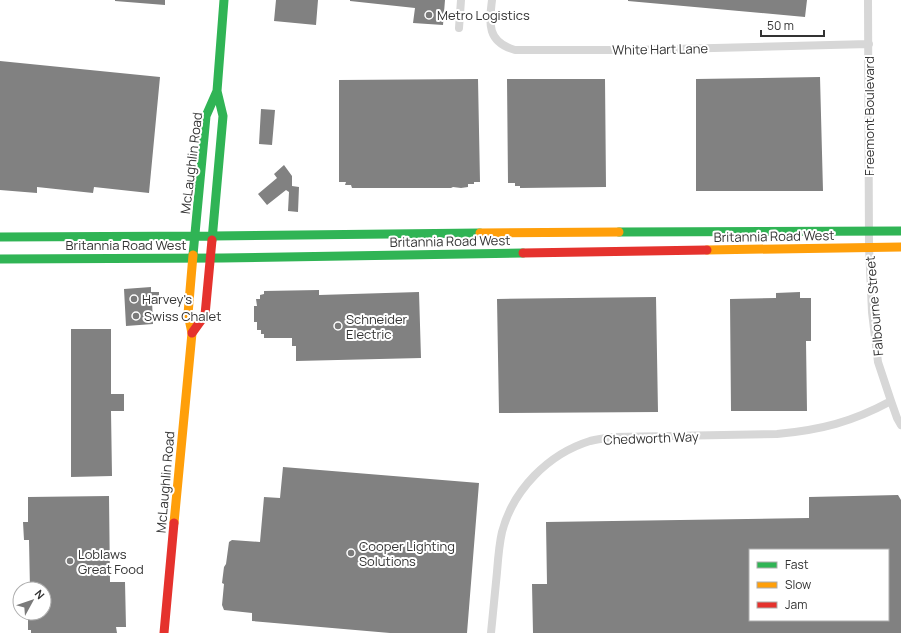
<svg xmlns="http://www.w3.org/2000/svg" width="901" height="633" viewBox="0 0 901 633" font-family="Manrope,sans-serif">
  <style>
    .building { fill: #818181; fill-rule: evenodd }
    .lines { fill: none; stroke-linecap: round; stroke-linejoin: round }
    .street { stroke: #d7d7d7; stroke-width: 8 }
    .fast { stroke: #30b455; stroke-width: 9 }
    .slow { stroke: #ff9f0a; stroke-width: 9 }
    .jam { stroke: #e5322d; stroke-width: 9 }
    .poi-dot { fill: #7a7a7a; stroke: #fff; stroke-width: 1.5 }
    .labels { text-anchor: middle; stroke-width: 4; stroke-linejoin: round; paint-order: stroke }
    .poi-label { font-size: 13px; fill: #333; stroke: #fff; text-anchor: start }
    .street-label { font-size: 13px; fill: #333; stroke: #fff }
  </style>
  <rect width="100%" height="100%" fill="#fff"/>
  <path class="building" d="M 115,0 L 165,0 L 165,5 L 115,1 Z
    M 276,0 L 318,0 L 316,25 L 274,21 Z
    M 350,0 L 445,0 L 443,25 L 413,23 L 415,8 L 350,1 Z
    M 628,0 L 807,0 L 805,17 L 628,1 Z
    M 0,61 L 160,77 L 149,193 L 94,187 L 93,193 L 37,187 L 37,193 L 0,190 Z
    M 820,77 L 823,191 L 696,191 L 696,79 Z
    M 478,79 L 480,182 L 474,182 L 474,184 L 468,184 L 468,187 L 461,188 L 453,187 L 451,188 L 352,188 L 351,185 L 345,185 L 346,182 L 339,182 L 339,80 Z
    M 507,79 L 605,79 L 606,187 L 520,188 L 520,186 L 515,186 L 515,183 L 508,183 Z
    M 261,109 L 275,110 L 272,145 L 259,144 Z
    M 284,165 L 292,176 L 292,186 L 299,187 L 298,212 L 288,211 L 289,192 L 286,190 L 267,205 L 258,194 L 277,178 L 274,174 Z
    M 151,287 L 151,292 L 159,292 L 159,300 L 152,300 L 153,324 L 126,326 L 124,289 Z
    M 319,290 L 319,295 L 419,292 L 421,358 L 296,361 L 296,346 L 292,346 L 292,338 L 264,338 L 264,334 L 261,334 L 261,330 L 257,330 L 257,322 L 254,322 L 254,306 L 257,306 L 256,299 L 260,299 L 260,295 L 264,294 L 264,291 Z
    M 800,292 L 800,298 L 811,298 L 811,341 L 806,341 L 807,411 L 731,411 L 730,299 L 776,298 L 776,293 Z
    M 656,297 L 658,412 L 499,413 L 497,299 Z
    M 71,329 L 111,329 L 111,394 L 124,394 L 124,411 L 111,411 L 112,476 L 71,477 Z
    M 283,467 L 479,483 L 467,633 L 390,633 L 252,621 L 252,613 L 224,610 L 222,605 L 224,584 L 222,583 L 224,567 L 226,564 L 229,542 L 232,540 L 260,542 L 264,497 L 280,498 Z
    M 898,495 L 901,500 L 901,633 L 533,633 L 532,584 L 547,584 L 546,522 L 809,518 L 809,497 ZM 750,550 L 888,550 L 888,620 L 750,620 Z
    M 109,496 L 110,582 L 125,582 L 126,627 L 116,627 L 117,633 L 31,633 L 31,630 L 28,630 L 28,615 L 30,615 L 30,613 L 44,613 L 44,589 L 30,589 L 29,540 L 24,540 L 23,522 L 28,522 L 28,497 Z"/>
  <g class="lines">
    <path class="street" d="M 492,0 C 489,24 487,42 515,50 L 634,50 L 869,44
      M 868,0 L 869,247 L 872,312 L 878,362 L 891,401 L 897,418 L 901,425
      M 459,28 L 461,0
      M 491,633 C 493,613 495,592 497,572 C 498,559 499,545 502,532 C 513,490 548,454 590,441 C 598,439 606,438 614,437 L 777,434 C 821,430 852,422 891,401"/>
    <path class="fast" d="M 619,232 L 901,231
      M 0,237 L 212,236 L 480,233
      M 212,240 L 223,116 L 217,91 L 224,0
      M 193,255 L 206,116 L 217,91
      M 0,259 L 222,258 L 523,253"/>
    <path class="slow" d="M 480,233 L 619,232
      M 707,250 L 901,247
      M 174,523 L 192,333 L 188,314 L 193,255"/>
    <path class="jam" d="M 523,253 L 707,250
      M 192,333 L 205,315 L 212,240
      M 164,633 L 174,523"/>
  </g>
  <g class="poi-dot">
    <circle cx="429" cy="15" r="4"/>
    <circle cx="134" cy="299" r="4"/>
    <circle cx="136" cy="316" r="4"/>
    <circle cx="338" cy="326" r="4"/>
    <circle cx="351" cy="553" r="4"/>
    <circle cx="70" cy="561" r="4"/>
  </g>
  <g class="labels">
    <g class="poi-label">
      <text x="437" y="20">Metro Logistics</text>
      <text x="142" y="304">Harvey's</text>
      <text x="144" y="321">Swiss Chalet</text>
      <text x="346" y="324">Schneider<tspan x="346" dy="15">Electric</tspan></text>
      <text x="359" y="551">Cooper Lighting<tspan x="359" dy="15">Solutions</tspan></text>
      <text x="78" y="559">Loblaws<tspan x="78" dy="15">Great Food</tspan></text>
    </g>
    <g class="street-label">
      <text transform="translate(660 49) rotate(-1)" y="5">White Hart Lane</text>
      <text transform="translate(869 116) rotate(-90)" y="5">Freemont Boulevard</text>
      <text transform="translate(191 163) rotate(-83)" y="5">McLaughlin Road</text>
      <text transform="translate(774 236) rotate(-1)" y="5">Britannia Road West</text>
      <text transform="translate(450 241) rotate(-1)" y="5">Britannia Road West</text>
      <text x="126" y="250">Britannia Road West</text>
      <text transform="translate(874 306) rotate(-95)" y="5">Falbourne Street</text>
      <text transform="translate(651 438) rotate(-2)" y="5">Chedworth Way</text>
      <text transform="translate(165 482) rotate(-85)" y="5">McLaughlin Road</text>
    </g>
  </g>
  <rect x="749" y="549" width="140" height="72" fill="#ffffff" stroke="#adadad"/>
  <rect x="757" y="562" width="20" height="6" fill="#30b455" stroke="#adadad"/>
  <text x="785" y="569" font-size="12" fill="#333333">Fast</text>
  <rect x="757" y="582" width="20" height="6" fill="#ff9f0a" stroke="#adadad"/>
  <text x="785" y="589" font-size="12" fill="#333333">Slow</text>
  <rect x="757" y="602" width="20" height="6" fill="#e5322d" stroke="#adadad"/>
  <text x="785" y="609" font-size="12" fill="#333333">Jam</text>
  <g transform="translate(32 601) rotate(50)"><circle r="19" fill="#ffffff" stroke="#adadad"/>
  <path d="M0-3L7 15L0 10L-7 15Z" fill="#7a7a7a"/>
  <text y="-6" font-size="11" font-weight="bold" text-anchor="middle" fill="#333333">N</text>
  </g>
  <path d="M761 30v6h63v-6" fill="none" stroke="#333333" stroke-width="2"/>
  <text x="767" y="30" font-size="12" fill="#333333" stroke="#ffffff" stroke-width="3" paint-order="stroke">50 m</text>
</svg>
